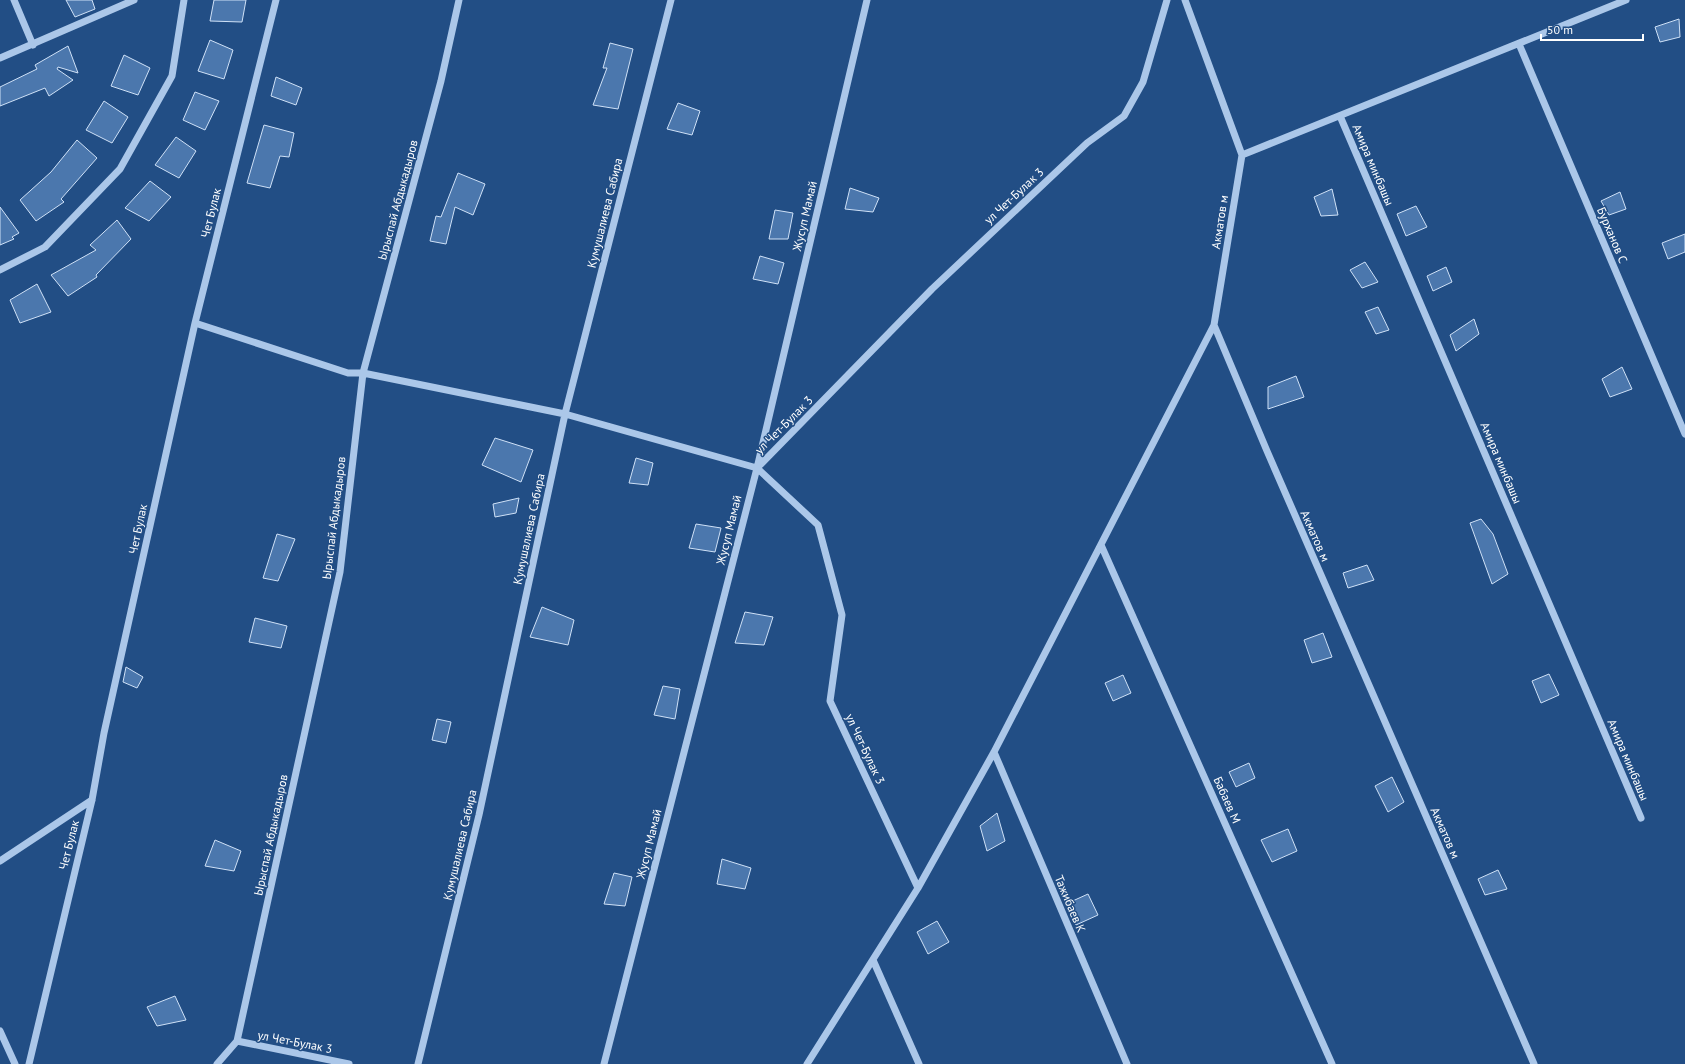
<svg xmlns="http://www.w3.org/2000/svg" width="1685" height="1064" viewBox="0 0 1685 1064" font-family="'PT Sans',sans-serif">
  <style>
    .building { fill: #4b77ad; stroke: #cfe1f7 }
    .lines { fill: none; stroke-linecap: round; stroke-linejoin: round }
    .minor { stroke: #abc7e9; stroke-width: 7 }
    .labels { text-anchor: middle; stroke-width: 3; stroke-linejoin: round; paint-order: stroke }
    .street-label { font-size: 12px; fill: #fff; stroke: #224e85 }
  </style>
  <rect width="100%" height="100%" fill="#224e85"/>
  <path class="building" d="M 66,0 L 92,0 L 95,9 L 75,17 Z
    M 214,0 L 246,0 L 242,22 L 210,21 Z
    M 1679,19 L 1680,37 L 1660,42 L 1655,27 Z
    M 210,40 L 233,50 L 224,79 L 198,71 Z
    M 610,43 L 633,49 L 618,109 L 593,105 L 607,68 L 603,68 Z
    M 68,46 L 78,73 L 58,67 L 57,69 L 73,80 L 49,96 L 45,88 L 0,106 L 0,87 L 37,69 L 35,65 Z
    M 124,55 L 150,68 L 138,95 L 111,86 Z
    M 276,77 L 302,88 L 296,105 L 271,96 Z
    M 195,92 L 219,101 L 205,130 L 183,120 Z
    M 104,101 L 128,117 L 112,143 L 86,130 Z
    M 678,103 L 700,111 L 692,135 L 667,129 Z
    M 264,125 L 294,133 L 289,157 L 280,156 L 270,188 L 247,183 Z
    M 176,137 L 196,151 L 179,178 L 155,165 Z
    M 77,140 L 97,158 L 61,199 L 64,202 L 36,221 L 20,200 L 51,172 Z
    M 458,173 L 485,184 L 473,215 L 455,207 L 446,244 L 430,241 L 436,216 L 441,217 Z
    M 150,181 L 171,197 L 149,221 L 125,208 Z
    M 850,188 L 879,198 L 873,212 L 845,209 Z
    M 1332,189 L 1338,215 L 1321,216 L 1314,197 Z
    M 1620,192 L 1626,209 L 1609,215 L 1601,201 Z
    M 1416,206 L 1427,227 L 1406,236 L 1397,214 Z
    M 0,207 L 19,233 L 12,237 L 14,239 L 0,245 Z
    M 775,210 L 793,213 L 788,239 L 769,239 Z
    M 117,220 L 131,239 L 96,275 L 97,277 L 68,296 L 51,275 L 96,250 L 90,245 Z
    M 1685,234 L 1685,252 L 1668,259 L 1662,243 Z
    M 760,256 L 784,263 L 778,284 L 753,279 Z
    M 1365,262 L 1378,282 L 1362,288 L 1350,270 Z
    M 1446,267 L 1452,282 L 1433,291 L 1427,276 Z
    M 37,284 L 51,312 L 20,323 L 10,300 Z
    M 1378,307 L 1389,330 L 1376,334 L 1365,312 Z
    M 1474,319 L 1479,334 L 1456,351 L 1450,335 Z
    M 1622,367 L 1632,389 L 1610,397 L 1602,379 Z
    M 1296,376 L 1304,397 L 1268,409 L 1268,387 Z
    M 495,438 L 533,450 L 521,482 L 482,465 Z
    M 636,458 L 653,463 L 648,485 L 629,483 Z
    M 519,498 L 516,513 L 495,517 L 493,504 Z
    M 1481,519 L 1493,534 L 1508,574 L 1492,584 L 1470,523 Z
    M 696,524 L 721,528 L 715,552 L 689,548 Z
    M 277,534 L 295,539 L 278,581 L 263,578 Z
    M 1367,565 L 1374,580 L 1348,588 L 1343,573 Z
    M 542,607 L 574,620 L 568,645 L 530,637 Z
    M 745,612 L 773,617 L 764,645 L 735,643 Z
    M 255,618 L 287,626 L 281,648 L 249,642 Z
    M 1323,633 L 1332,657 L 1312,663 L 1304,640 Z
    M 126,667 L 143,677 L 137,688 L 123,682 Z
    M 1549,674 L 1559,695 L 1541,703 L 1532,681 Z
    M 1123,675 L 1131,693 L 1113,701 L 1105,683 Z
    M 663,686 L 680,689 L 675,719 L 654,715 Z
    M 437,719 L 451,722 L 446,743 L 432,740 Z
    M 1249,763 L 1255,778 L 1236,787 L 1229,772 Z
    M 1392,777 L 1404,802 L 1388,812 L 1375,786 Z
    M 997,813 L 1005,841 L 987,851 L 980,826 Z
    M 1288,829 L 1297,851 L 1272,862 L 1261,840 Z
    M 215,840 L 241,851 L 234,871 L 205,866 Z
    M 722,859 L 751,868 L 745,889 L 717,884 Z
    M 1498,870 L 1507,889 L 1485,895 L 1478,879 Z
    M 614,873 L 632,877 L 625,906 L 604,904 Z
    M 1088,894 L 1098,915 L 1076,925 L 1066,904 Z
    M 937,921 L 949,942 L 928,954 L 917,932 Z
    M 175,996 L 186,1020 L 157,1026 L 147,1007 Z"/>
  <g class="lines">
    <path class="minor" d="M 14,0 L 33,45
      M 1185,0 L 1242,155 L 1214,325 L 1267,451 L 1534,1064
      M 1519,44 L 1685,434
      M 0,58 L 134,0
      M 1340,116 L 1641,818
      M 1242,155 L 1626,0
      M 0,270 L 45,247 L 120,169 L 172,76 L 184,0
      M 195,323 L 348,373 L 363,373 L 565,414 L 757,468
      M 1101,545 L 1332,1064
      M 994,752 L 1127,1064
      M 0,861 L 92,800
      M 918,888 L 994,752 L 1214,325
      M 873,960 L 919,1064
      M 0,1031 L 15,1064
      M 237,1041 L 349,1064
      M 29,1064 L 92,800 L 104,733 L 195,323 L 276,0
      M 217,1064 L 237,1041 L 340,572 L 363,373 L 441,81 L 459,0
      M 418,1064 L 479,815 L 565,414 L 671,0
      M 604,1064 L 757,468 L 867,0
      M 807,1064 L 918,888 L 830,701 L 842,615 L 818,525 L 757,468 L 932,289 L 1087,143 L 1124,116 L 1143,82 L 1167,0"/>
  </g>
  <g class="labels">
    <g class="street-label">
      <text transform="translate(1373 165) rotate(67)" y="4">Амира минбашы</text>
      <text transform="translate(1014 196) rotate(-43)" y="4">ул Чет-Булак 3</text>
      <text transform="translate(398 200) rotate(-75)" y="4">Ырыспай Абдыкадыров</text>
      <text transform="translate(211 213) rotate(-76)" y="4">Чет Булак</text>
      <text transform="translate(605 213) rotate(-76)" y="4">Кумушалиева Сабира</text>
      <text transform="translate(805 216) rotate(-77)" y="4">Жусуп Мамай</text>
      <text transform="translate(1220 222) rotate(-81)" y="4">Акматов м</text>
      <text transform="translate(1612 235) rotate(67)" y="4">Бурханов С</text>
      <text transform="translate(784 425) rotate(-45)" y="4">ул Чет-Булак 3</text>
      <text transform="translate(1501 463) rotate(67)" y="4">Амира минбашы</text>
      <text transform="translate(334 518) rotate(-83)" y="4">Ырыспай Абдыкадыров</text>
      <text transform="translate(138 529) rotate(-78)" y="4">Чет Булак</text>
      <text transform="translate(529 529) rotate(-78)" y="4">Кумушалиева Сабира</text>
      <text transform="translate(729 530) rotate(-76)" y="4">Жусуп Мамай</text>
      <text transform="translate(1315 536) rotate(66)" y="4">Акматов м</text>
      <text transform="translate(865 749) rotate(65)" y="4">ул Чет-Булак 3</text>
      <text transform="translate(1628 760) rotate(67)" y="4">Амира минбашы</text>
      <text transform="translate(1227 800) rotate(66)" y="4">Бабаев М</text>
      <text transform="translate(1445 833) rotate(66)" y="4">Акматов м</text>
      <text transform="translate(271 835) rotate(-78)" y="4">Ырыспай Абдыкадыров</text>
      <text transform="translate(649 844) rotate(-76)" y="4">Жусуп Мамай</text>
      <text transform="translate(69 845) rotate(-76)" y="4">Чет Булак</text>
      <text transform="translate(460 845) rotate(-77)" y="4">Кумушалиева Сабира</text>
      <text transform="translate(1070 904) rotate(67)" y="4">Тажибаев К</text>
      <text transform="translate(295 1042) rotate(11)" y="4">ул Чет-Булак 3</text>
    </g>
  </g>
  <path d="M1541 34v6h102v-6" fill="none" stroke="#ffffff" stroke-width="2"/>
  <text x="1547" y="34" font-size="12" fill="#ffffff" stroke="#224e85" stroke-width="3" paint-order="stroke">50 m</text>
</svg>
